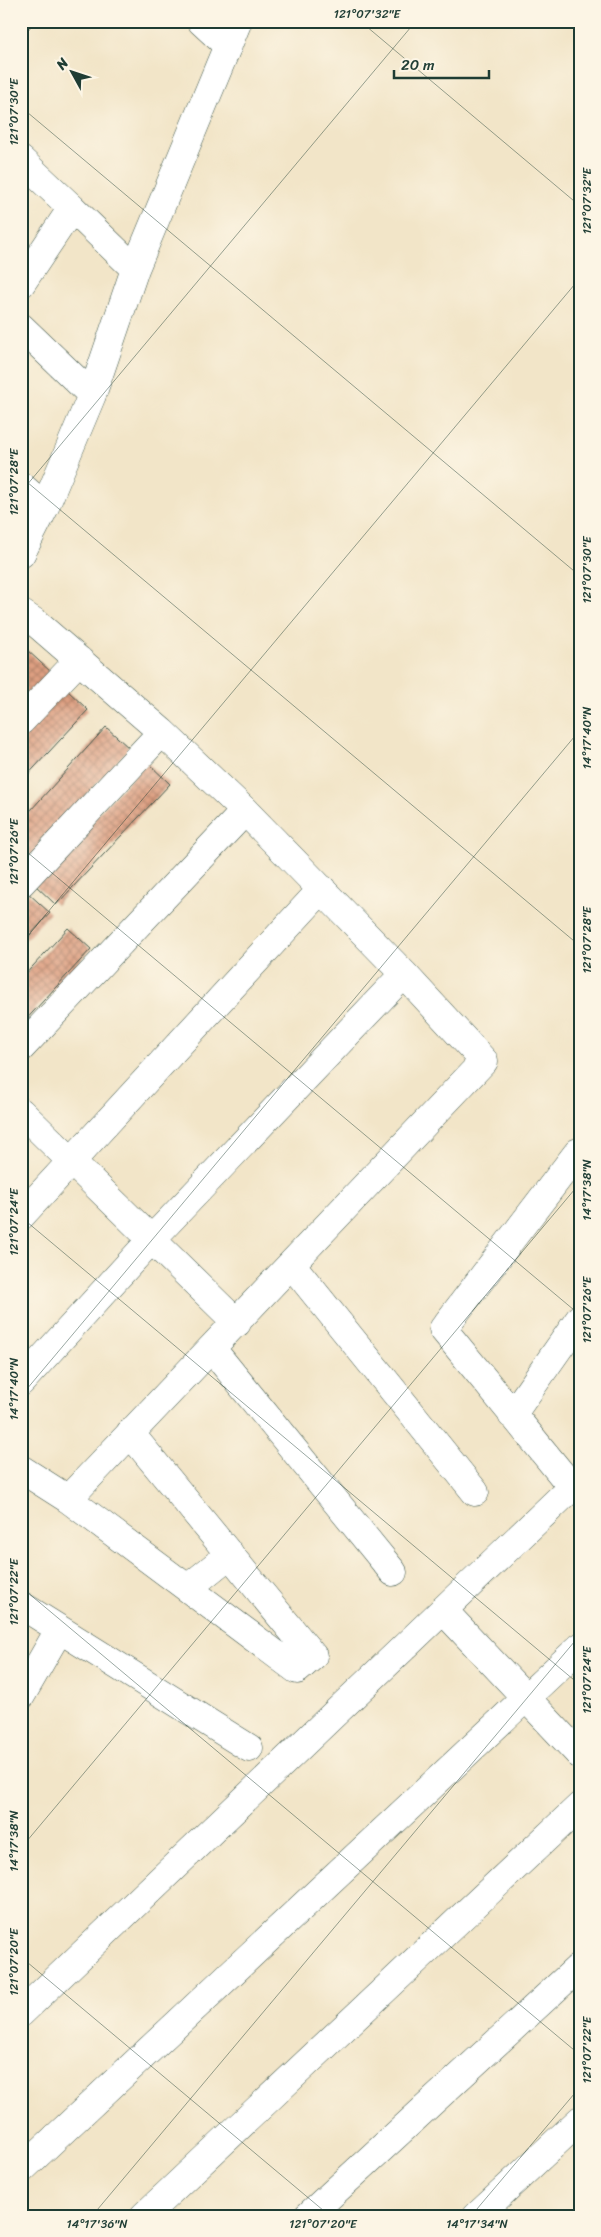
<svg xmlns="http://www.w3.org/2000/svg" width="601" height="2237" viewBox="0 0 601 2237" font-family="Sriracha,sans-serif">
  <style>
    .building { fill: url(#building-cross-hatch) }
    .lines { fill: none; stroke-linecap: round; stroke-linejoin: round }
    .minor-casing { stroke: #3f564a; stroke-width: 29 }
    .minor { stroke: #fff; stroke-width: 28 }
    .ticks { fill: none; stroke: #1f3d34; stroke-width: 1; stroke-opacity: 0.45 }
    .neatline { fill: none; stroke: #1f3d34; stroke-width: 2 }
    .ticks-label { font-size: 12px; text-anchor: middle; fill: #1f3d34 }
  </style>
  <defs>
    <pattern id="building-cross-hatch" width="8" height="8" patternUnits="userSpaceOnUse" patternTransform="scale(1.25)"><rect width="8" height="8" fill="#dd9f81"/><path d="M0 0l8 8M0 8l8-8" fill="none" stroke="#b3836a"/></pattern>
  </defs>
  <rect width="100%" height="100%" fill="#fcf5e5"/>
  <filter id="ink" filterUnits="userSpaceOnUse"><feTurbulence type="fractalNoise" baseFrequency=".02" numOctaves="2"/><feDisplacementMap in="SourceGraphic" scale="10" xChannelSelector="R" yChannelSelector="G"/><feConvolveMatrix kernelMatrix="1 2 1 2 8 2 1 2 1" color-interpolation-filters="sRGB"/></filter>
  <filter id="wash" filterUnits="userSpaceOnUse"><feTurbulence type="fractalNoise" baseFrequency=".0096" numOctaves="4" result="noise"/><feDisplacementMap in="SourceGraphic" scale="20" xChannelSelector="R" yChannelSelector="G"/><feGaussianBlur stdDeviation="1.12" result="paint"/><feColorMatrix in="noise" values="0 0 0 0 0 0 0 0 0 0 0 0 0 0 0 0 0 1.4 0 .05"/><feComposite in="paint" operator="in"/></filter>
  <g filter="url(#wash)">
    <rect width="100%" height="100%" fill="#f2e5c8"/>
    <g id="blocks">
      <path class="building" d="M 27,650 L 51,672 L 21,704 L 21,656 Z
        M 65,688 L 88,710 L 21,782 L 21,734 Z
        M 106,727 L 129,748 L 21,867 L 21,821 Z
        M 147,762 L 170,784 L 56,905 L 33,883 Z
        M 27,892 L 50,913 L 21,945 L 21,899 Z
        M 68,928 L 91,949 L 21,1025 L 21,979 Z"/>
    </g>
  </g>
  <g filter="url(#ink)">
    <use href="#blocks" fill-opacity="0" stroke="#3f564a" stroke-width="1"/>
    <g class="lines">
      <g class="minor-casing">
        <path id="minor" d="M 201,21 L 228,46
          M 21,160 L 72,208 L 21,284
          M 72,208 L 135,269
          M 21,327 L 92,395
          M 21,486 L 45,507
          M 21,554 L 45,507 L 92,395 L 135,269 L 238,21
          M 21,613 L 36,623 L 162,732 L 245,811 L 404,974 L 484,1061 L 68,1499
          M 21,721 L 79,660
          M 21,883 L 162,732
          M 21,1048 L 245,811
          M 21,1112 L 237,1323
          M 21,1216 L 322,889
          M 292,1265 L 475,1492
          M 212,1349 L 393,1572
          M 21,1382 L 152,1239 L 404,974
          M 512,1415 L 580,1318
          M 21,1469 L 68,1499 L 297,1670 L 313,1656 L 130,1433
          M 188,1588 L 230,1554
          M 21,1605 L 249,1748
          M 443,1610 L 580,1755
          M 21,1696 L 59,1630
          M 21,2013 L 572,1487 L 443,1329 L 578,1152 L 580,1154
          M 21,2170 L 580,1647
          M 144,2216 L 580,1806
          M 308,2216 L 580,1966
          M 477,2216 L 580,2120"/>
      </g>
      <use href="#minor" class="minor"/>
    </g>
  </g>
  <path class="ticks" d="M 360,21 L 580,206M 21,40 L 37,21M 21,107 L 580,576M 21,477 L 580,946M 21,492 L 416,21M 21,847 L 580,1315M 21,944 L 580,278M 21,1217 L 580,1685M 21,1396 L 580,730M 21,1587 L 580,2055M 21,1848 L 580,1183M 21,1957 L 330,2216M 92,2216 L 580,1635M 471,2216 L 580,2087"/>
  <rect width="601" height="2237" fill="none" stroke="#fcf5e5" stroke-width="55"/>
  <g transform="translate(72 72) rotate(310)" stroke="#fcf5e5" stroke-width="4" paint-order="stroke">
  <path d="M0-4L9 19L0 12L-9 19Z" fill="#1f3d34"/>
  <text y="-8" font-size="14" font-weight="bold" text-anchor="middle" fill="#1f3d34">N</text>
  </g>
  <path d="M394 70v8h95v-8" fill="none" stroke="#1f3d34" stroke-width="2.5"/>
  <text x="401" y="70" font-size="15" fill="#1f3d34" stroke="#fcf5e5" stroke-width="4" paint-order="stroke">20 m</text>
  <rect x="28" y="28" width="546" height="2182" class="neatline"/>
  <g class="ticks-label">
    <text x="367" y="18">121°07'32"E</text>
    <text transform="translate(14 112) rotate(-90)" y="4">121°07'30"E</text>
    <text transform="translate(587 201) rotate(-90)" y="4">121°07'32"E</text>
    <text transform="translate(14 482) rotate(-90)" y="4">121°07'28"E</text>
    <text transform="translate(587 570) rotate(-90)" y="4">121°07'30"E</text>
    <text transform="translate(587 738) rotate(-90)" y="4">14°17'40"N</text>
    <text transform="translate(14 852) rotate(-90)" y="4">121°07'26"E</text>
    <text transform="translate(587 940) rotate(-90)" y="4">121°07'28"E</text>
    <text transform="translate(587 1190) rotate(-90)" y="4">14°17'38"N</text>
    <text transform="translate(14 1222) rotate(-90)" y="4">121°07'24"E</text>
    <text transform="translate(587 1310) rotate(-90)" y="4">121°07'26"E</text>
    <text transform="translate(14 1389) rotate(-90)" y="4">14°17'40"N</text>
    <text transform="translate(14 1592) rotate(-90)" y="4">121°07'22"E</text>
    <text transform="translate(587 1680) rotate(-90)" y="4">121°07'24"E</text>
    <text transform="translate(14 1841) rotate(-90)" y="4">14°17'38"N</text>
    <text transform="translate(14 1962) rotate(-90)" y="4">121°07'20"E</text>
    <text transform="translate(587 2050) rotate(-90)" y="4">121°07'22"E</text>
    <text x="97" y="2228">14°17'36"N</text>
    <text x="323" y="2228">121°07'20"E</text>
    <text x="477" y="2228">14°17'34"N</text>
  </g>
</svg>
